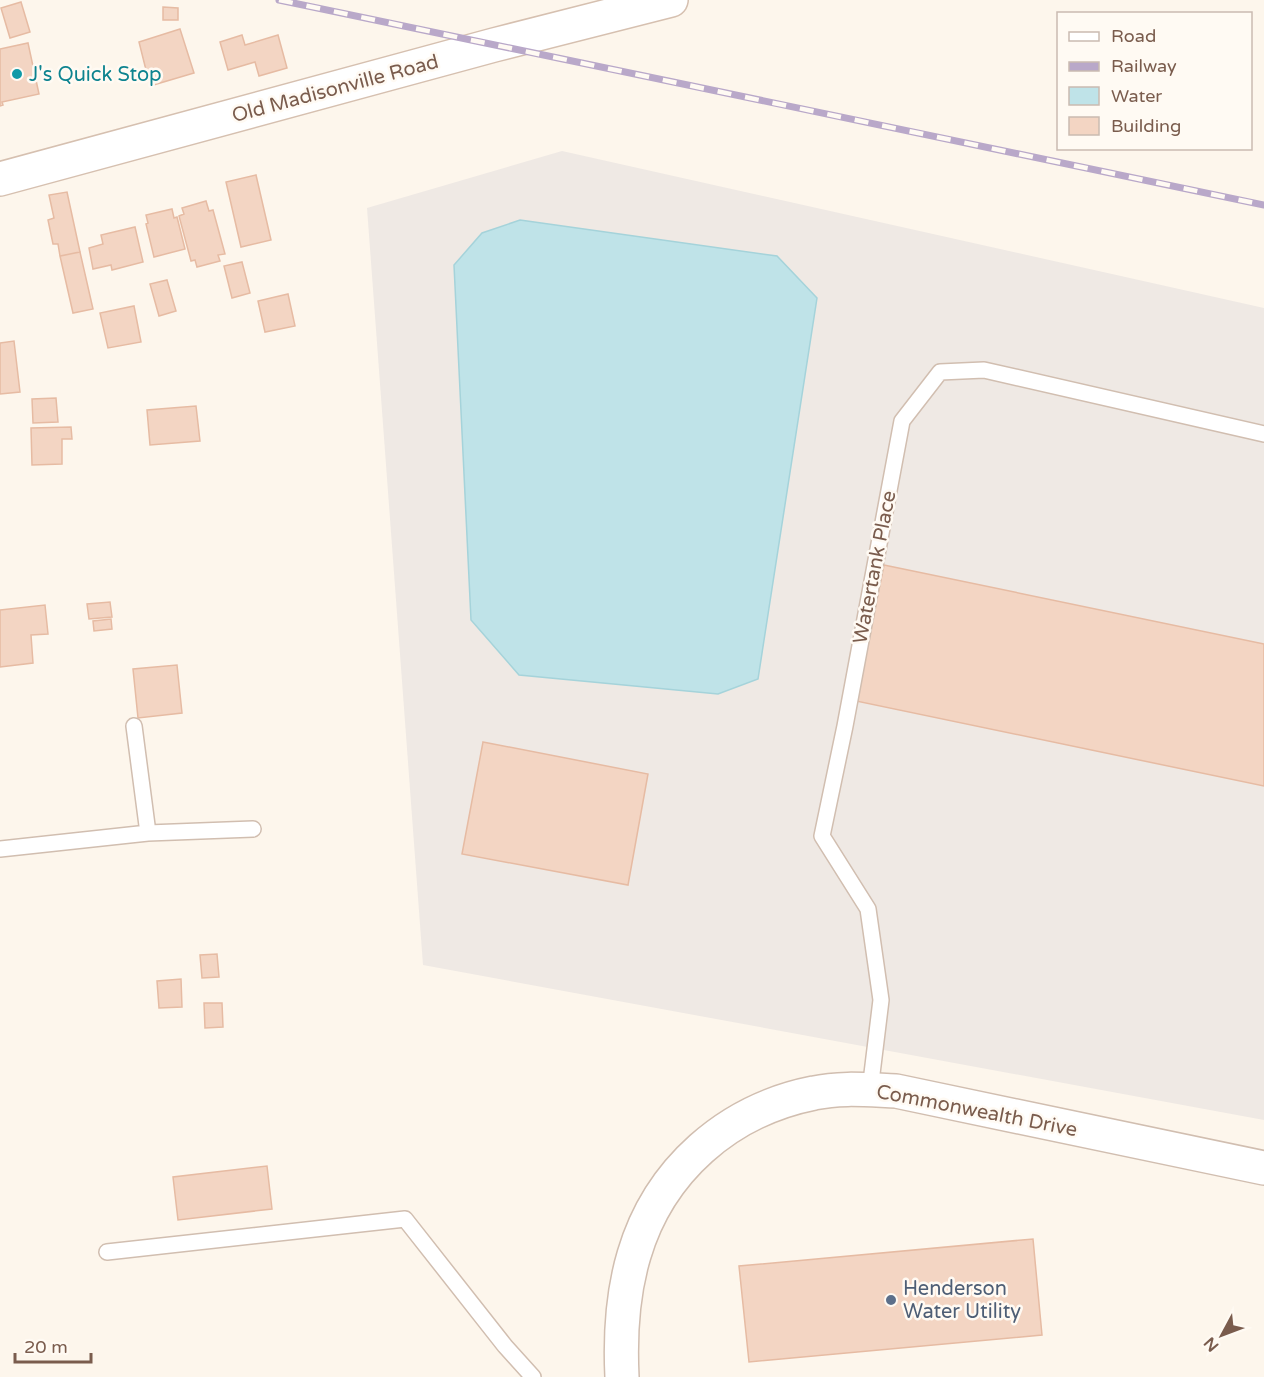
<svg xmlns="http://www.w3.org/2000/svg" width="1264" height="1377" viewBox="0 0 1264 1377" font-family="'Varela Round',sans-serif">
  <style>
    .industrial { fill: #efe9e4 }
    .water { fill: #bfe3e8; stroke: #a5d3da; stroke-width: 1.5 }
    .building { fill: #f3d5c3; stroke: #e6bba3; stroke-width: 1.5 }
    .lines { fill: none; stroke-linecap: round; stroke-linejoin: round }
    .service-casing { stroke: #d1beb0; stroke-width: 18 }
    .tertiary-casing { stroke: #d1beb0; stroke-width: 36 }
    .secondary-casing { stroke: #d6c0b0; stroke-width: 36 }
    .service { stroke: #fff; stroke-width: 15 }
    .tertiary { stroke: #fff; stroke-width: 33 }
    .secondary { stroke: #fff; stroke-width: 33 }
    .rail-casing { stroke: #b9a8c9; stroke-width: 7 }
    .rail { stroke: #fffaf3; stroke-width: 4.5; stroke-dasharray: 14; stroke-linecap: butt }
    .culture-dot { fill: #0f9aa8; stroke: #fffaf3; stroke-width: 2 }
    .service-dot { fill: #5c6f8a; stroke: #fffaf3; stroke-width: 2 }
    .labels { text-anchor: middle; stroke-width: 5; stroke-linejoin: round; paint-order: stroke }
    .culture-label { font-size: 20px; fill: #0d838f; stroke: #fffaf3; text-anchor: start }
    .street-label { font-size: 20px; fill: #7a5c4d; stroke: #fffaf3 }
    .service-label { font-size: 20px; fill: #4e5e75; stroke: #fffaf3; text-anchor: start }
  </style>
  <rect width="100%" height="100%" fill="#fdf6ec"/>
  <path class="industrial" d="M 562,151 L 1264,308 L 1264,1120 L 423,965 L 367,208 Z"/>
  <path class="water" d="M 520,220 L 777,256 L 817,298 L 758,679 L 718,694 L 519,675 L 471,620 L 454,265 L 482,233 Z"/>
  <path class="building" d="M 21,2 L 30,32 L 10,38 L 1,8 Z
    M 163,7 L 178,8 L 178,20 L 163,20 Z
    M 180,29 L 194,73 L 150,86 L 139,42 Z
    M 242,35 L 245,45 L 278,35 L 287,68 L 259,76 L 255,62 L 228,70 L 220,42 Z
    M 28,43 L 39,94 L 2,102 L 3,105 L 0,106 L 0,49 Z
    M 256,175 L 271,240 L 241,247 L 226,182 Z
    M 67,192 L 80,252 L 60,256 L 58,244 L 53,244 L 48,220 L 54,218 L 49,195 Z
    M 206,201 L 209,211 L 213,210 L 225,254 L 218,255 L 220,261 L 197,267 L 195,260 L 191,261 L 179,216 L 184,214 L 182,208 Z
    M 172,209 L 174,218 L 177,217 L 185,249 L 154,257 L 146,224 L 148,223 L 146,215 Z
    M 135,227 L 143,262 L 112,270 L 111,265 L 93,269 L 89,248 L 103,244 L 101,235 Z
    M 80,252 L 93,309 L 73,313 L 60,256 Z
    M 242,262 L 250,293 L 232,298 L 224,266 Z
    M 167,280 L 176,311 L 159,316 L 150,284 Z
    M 288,294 L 295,326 L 265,332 L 258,301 Z
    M 134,306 L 141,342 L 108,348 L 100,313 Z
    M 14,341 L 20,392 L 0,394 L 0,343 Z
    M 56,398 L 58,422 L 33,423 L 32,399 Z
    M 196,406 L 200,441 L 150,445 L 147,410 Z
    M 71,427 L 72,439 L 62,439 L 62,464 L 32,465 L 31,428 Z
    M 884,565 L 1264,644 L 1264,786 L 856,701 Z
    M 110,602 L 112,617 L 89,619 L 87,604 Z
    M 45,605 L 48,634 L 31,635 L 33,663 L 0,667 L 0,610 Z
    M 111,619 L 112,629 L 94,631 L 93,621 Z
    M 177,665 L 182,713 L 138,718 L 133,669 Z
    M 483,742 L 648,774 L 628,885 L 462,854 Z
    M 217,954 L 219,977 L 202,978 L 200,955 Z
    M 181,979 L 182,1007 L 159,1008 L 157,981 Z
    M 204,1003 L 222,1003 L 223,1027 L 205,1028 Z
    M 267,1166 L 272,1209 L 178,1220 L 173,1177 Z
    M 1033,1239 L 1042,1335 L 749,1362 L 739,1266 Z"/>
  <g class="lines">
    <g class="service-casing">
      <path id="service" d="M 134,726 L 148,833
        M 0,849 L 148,833 L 253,829
        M 870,1090 L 881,1000 L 868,909 L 822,836 L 845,726 L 902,421 L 940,372 L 984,370 L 1264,434
        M 107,1252 L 405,1219 L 505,1346 L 533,1377"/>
    </g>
    <g class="tertiary-casing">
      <path id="tertiary" d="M 622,1377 C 620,1336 622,1295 634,1255 C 659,1170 728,1110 814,1093 C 841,1087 869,1090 896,1091 L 1264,1168"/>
    </g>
    <g class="secondary-casing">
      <path id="secondary" d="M 0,179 L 494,45 L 671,0"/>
    </g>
    <use href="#service" class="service"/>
    <use href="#tertiary" class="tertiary"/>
    <use href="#secondary" class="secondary"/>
    <g class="rail-casing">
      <path id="rail" d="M 279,0 L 1264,205"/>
    </g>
    <use href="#rail" class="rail"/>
  </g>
  <circle class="culture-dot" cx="17" cy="74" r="6"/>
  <circle class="service-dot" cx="891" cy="1300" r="6"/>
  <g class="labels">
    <g class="culture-label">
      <text x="29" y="81">J's Quick Stop</text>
    </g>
    <g class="street-label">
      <text transform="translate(335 88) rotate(-15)" y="7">Old Madisonville Road</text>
      <text transform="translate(874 567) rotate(-79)" y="7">Watertank Place</text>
      <text transform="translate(977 1110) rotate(11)" y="7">Commonwealth Drive</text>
    </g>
    <g class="service-label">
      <text x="903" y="1295">Henderson<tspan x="903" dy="23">Water Utility</tspan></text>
    </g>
  </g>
  <rect x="1057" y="12" width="195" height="138" fill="#fffaf3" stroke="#cabbb1" stroke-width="1.5"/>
  <rect x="1069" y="32" width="30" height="9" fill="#ffffff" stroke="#cabbb1" stroke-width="1.5"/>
  <text x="1111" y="42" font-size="18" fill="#7a5c4d">Road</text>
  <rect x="1069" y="62" width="30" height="9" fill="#b9a8c9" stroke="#cabbb1" stroke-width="1.5"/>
  <text x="1111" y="72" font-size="18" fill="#7a5c4d">Railway</text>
  <rect x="1069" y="87" width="30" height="18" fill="#bfe3e8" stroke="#cabbb1" stroke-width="1.5"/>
  <text x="1111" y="102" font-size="18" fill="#7a5c4d">Water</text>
  <rect x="1069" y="117" width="30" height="18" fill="#f3d5c3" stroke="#cabbb1" stroke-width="1.5"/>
  <text x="1111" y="132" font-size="18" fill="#7a5c4d">Building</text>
  <g transform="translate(1222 1335) rotate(229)" stroke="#fffaf3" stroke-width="4.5" paint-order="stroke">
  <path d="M0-4.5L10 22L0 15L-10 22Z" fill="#7a5c4d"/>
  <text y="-9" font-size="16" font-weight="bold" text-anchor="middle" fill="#7a5c4d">N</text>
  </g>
  <path d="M15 1353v9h76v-9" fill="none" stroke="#7a5c4d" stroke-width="3"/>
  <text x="24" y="1353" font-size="18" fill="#7a5c4d" stroke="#fffaf3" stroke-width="4.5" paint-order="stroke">20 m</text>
</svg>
